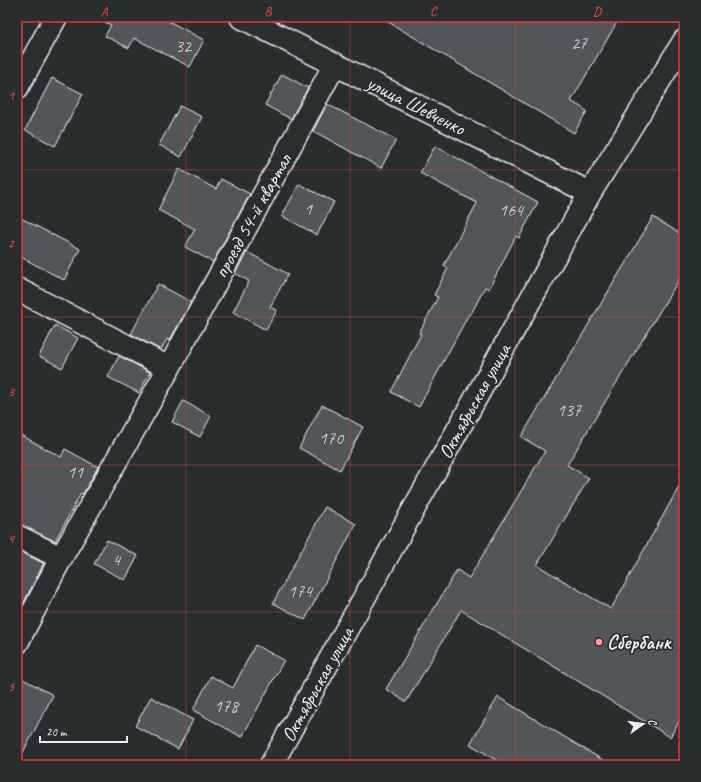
<svg xmlns="http://www.w3.org/2000/svg" width="701" height="782" viewBox="0 0 701 782" font-family="Caveat,sans-serif">
  <style>
    .building { fill: #535759; stroke: #e8f1f8 }
    .lines { fill: none; stroke-linecap: round; stroke-linejoin: round }
    .minor-casing { stroke: #e8f1f8; stroke-width: 25 }
    .minor { stroke: #2a2d2e; stroke-width: 22 }
    .grid { fill: none; stroke: #d83c3d; stroke-width: 1; stroke-opacity: 0.55 }
    .poi-dot { fill: #ff9aa2; stroke: #2a2d2e; stroke-width: 1.5 }
    .labels { text-anchor: middle; stroke-width: 3.5; stroke-linejoin: round; paint-order: stroke }
    .number-label { font-size: 18px; fill: #c3cad0 }
    .street-label { font-size: 20px; fill: #e8f1f8; stroke: #2a2d2e }
    .poi-label { font-size: 20px; font-weight: bold; fill: #e8f1f8; stroke: #2a2d2e; text-anchor: start }
    .neatline { fill: none; stroke: #d83c3d; stroke-width: 1.5 }
    .grid-label { font-size: 13px; text-anchor: middle; font-weight: bold; fill: #d83c3d }
  </style>
  <rect width="100%" height="100%" fill="#2a2d2e"/>
  <filter id="ink" filterUnits="userSpaceOnUse"><feTurbulence type="fractalNoise" baseFrequency=".025" numOctaves="2"/><feDisplacementMap in="SourceGraphic" scale="8" xChannelSelector="R" yChannelSelector="G"/><feConvolveMatrix kernelMatrix="1 2 1 2 8 2 1 2 1" color-interpolation-filters="sRGB"/></filter>
  <g filter="url(#ink)">
    <path class="building" d="M 95,17 L 161,17 L 204,40 L 190,67 L 134,38 L 129,48 L 105,36 L 111,25 Z
      M 380,17 L 620,17 L 571,101 L 587,111 L 574,133 Z
      M 282,74 L 308,88 L 291,119 L 265,105 Z
      M 52,78 L 83,94 L 55,146 L 25,130 Z
      M 327,104 L 396,140 L 381,168 L 313,131 Z
      M 180,106 L 202,117 L 181,157 L 159,145 Z
      M 435,146 L 538,202 L 519,238 L 516,236 L 489,289 L 485,287 L 471,314 L 469,314 L 419,407 L 391,392 L 421,334 L 419,333 L 438,297 L 434,295 L 448,268 L 444,265 L 477,203 L 420,173 Z
      M 179,169 L 216,189 L 221,179 L 250,194 L 213,262 L 185,247 L 195,229 L 158,210 Z
      M 299,184 L 334,202 L 317,235 L 282,216 Z
      M 17,216 L 80,249 L 64,280 L 17,255 Z
      M 653,217 L 684,236 L 684,271 L 567,465 L 589,478 L 537,565 L 611,609 L 684,478 L 684,713 L 670,737 L 461,610 L 406,702 L 386,689 L 457,570 L 469,578 L 545,451 L 521,437 Z
      M 247,252 L 288,274 L 270,307 L 277,310 L 266,330 L 233,312 L 249,281 L 235,273 Z
      M 158,284 L 191,302 L 170,340 L 167,339 L 161,350 L 131,334 Z
      M 55,325 L 78,338 L 62,368 L 39,356 Z
      M 119,356 L 150,372 L 139,393 L 108,377 Z
      M 183,401 L 211,416 L 200,437 L 172,422 Z
      M 322,405 L 363,427 L 340,470 L 299,448 Z
      M 17,433 L 61,457 L 65,449 L 98,467 L 83,494 L 81,493 L 55,541 L 17,524 Z
      M 325,507 L 356,524 L 305,620 L 273,603 Z
      M 107,540 L 138,556 L 125,580 L 94,564 Z
      M 17,550 L 43,563 L 43,565 L 17,616 Z
      M 255,645 L 284,660 L 242,737 L 193,710 L 211,676 L 233,688 Z
      M 17,676 L 53,695 L 17,764 Z
      M 151,697 L 193,720 L 178,749 L 135,726 Z
      M 498,697 L 611,765 L 504,765 L 470,744 Z"/>
    <g class="lines">
      <g class="minor-casing">
        <path id="minor" d="M 241,17 L 590,193
          M 17,88 L 56,17
          M 17,289 L 169,368
          M 17,536 L 61,558
          M 17,643 L 61,558 L 169,368 L 335,64
          M 271,765 L 590,193 L 684,41"/>
      </g>
      <use href="#minor" class="minor"/>
    </g>
  </g>
  <path class="grid" d="M 186,17 L 186,765M 350,17 L 350,765M 515,17 L 515,765M 17,170 L 684,170M 17,317 L 684,317M 17,465 L 684,465M 17,612 L 684,612"/>
  <circle class="poi-dot" cx="599" cy="642" r="4"/>
  <g class="labels">
    <g class="number-label">
      <text x="579" y="49">27</text>
      <text x="183" y="52">32</text>
      <text x="308" y="215">1</text>
      <text x="511" y="216">164</text>
      <text x="569" y="416">137</text>
      <text x="331" y="444">170</text>
      <text x="75" y="478">11</text>
      <text x="116" y="566">4</text>
      <text x="300" y="597">174</text>
      <text x="226" y="712">178</text>
    </g>
    <g class="street-label">
      <text transform="translate(416 105) rotate(27)" y="7">улица Шевченко</text>
      <text transform="translate(252 216) rotate(-61)" y="7">проезд 54-й квартал</text>
      <text transform="translate(474 401) rotate(-61)" y="7">Октябрьская улица</text>
      <text transform="translate(317 684) rotate(-61)" y="7">Октябрьская улица</text>
    </g>
    <g class="poi-label">
      <text x="607" y="649">Сбербанк</text>
    </g>
  </g>
  <rect width="701" height="782" fill="none" stroke="#2a2d2e" stroke-width="44"/>
  <g transform="translate(643 724) rotate(76)" stroke="#2a2d2e" stroke-width="3" paint-order="stroke">
  <path d="M0-3L7 15L0 10L-7 15Z" fill="#e8f1f8"/>
  <text y="-6" font-size="11" font-weight="bold" text-anchor="middle" fill="#e8f1f8">С</text>
  </g>
  <path d="M40 736v6h87v-6" fill="none" stroke="#e8f1f8" stroke-width="2"/>
  <text x="46" y="736" font-size="12" fill="#e8f1f8" stroke="#2a2d2e" stroke-width="3" paint-order="stroke">20 m</text>
  <rect x="22" y="22" width="657" height="738" class="neatline"/>
  <g class="grid-label">
    <text x="104" y="16">A</text>
    <text x="268" y="16">B</text>
    <text x="433" y="16">C</text>
    <text x="597" y="16">D</text>
    <text x="11" y="100">1</text>
    <text x="11" y="248">2</text>
    <text x="11" y="396">3</text>
    <text x="11" y="543">4</text>
    <text x="11" y="691">5</text>
  </g>
</svg>
